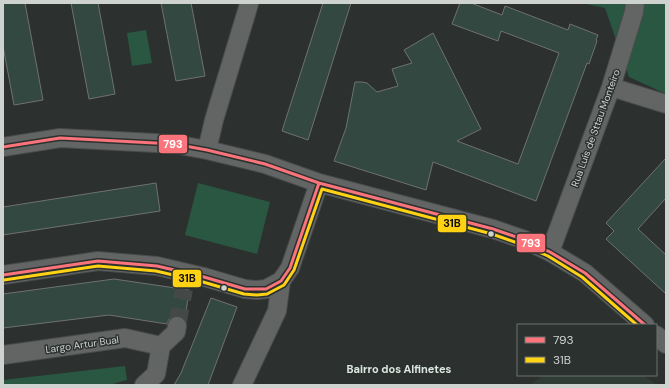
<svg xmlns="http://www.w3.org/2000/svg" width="669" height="388" viewBox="0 0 669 388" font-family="'DM Sans',sans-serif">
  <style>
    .built { fill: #2f3b35 }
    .green { fill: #295742 }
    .building { fill: #324841; stroke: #6f7170 }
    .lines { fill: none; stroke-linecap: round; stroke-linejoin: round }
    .minor-tunnel { stroke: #444846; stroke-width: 18; stroke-dasharray: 18 9; stroke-linecap: butt }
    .minor-casing { stroke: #494c4b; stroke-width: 20 }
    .minor { stroke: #626564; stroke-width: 18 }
    .bus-1-casing { stroke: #2b312e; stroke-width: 6 }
    .bus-2-casing { stroke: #2b312e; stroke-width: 6 }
    .bus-1 { stroke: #fc747b; stroke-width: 3 }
    .bus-2 { stroke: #ffd214; stroke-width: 3 }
    .bus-dot { fill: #cfd3d0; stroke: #2b312e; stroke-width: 1.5 }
    .labels { text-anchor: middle; stroke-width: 3; stroke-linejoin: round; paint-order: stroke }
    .street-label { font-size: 10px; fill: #cfd3d0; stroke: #2b312e }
    .neighbourhood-label { font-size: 11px; font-weight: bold; fill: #dee7e2; stroke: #2b312e }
    .line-badge { stroke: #2b312e; stroke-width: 1.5 }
    .badge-label { font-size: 11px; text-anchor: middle; font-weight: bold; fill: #fff }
    .pale-badge-label { font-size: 11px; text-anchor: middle; font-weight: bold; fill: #111 }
  </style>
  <rect width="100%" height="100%" fill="#2c302e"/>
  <path class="built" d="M 543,375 L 644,375 L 656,385 L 529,385 Z"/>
  <path class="green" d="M 582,3 L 666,3 L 666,94 L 629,77 L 605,8 Z
    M 146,30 L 152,63 L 132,66 L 127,33 Z
    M 198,183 L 270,202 L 257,254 L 185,235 Z
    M 125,366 L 127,380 L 109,385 L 3,385 L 3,380 Z"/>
  <path class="building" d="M 3,3 L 25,3 L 43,100 L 14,105 L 3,46 Z
    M 71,3 L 98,3 L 115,94 L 89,99 Z
    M 161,3 L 191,3 L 205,76 L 176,81 Z
    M 323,3 L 351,3 L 308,140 L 282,131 Z
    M 460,3 L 471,3 L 502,15 L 505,6 L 568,30 L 570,24 L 598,35 L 596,40 L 597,41 L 589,64 L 587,63 L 536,201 L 433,162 L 426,190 L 334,161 L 346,128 L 355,82 L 362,82 L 367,83 L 377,92 L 398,86 L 392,69 L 412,63 L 404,50 L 433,33 L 481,129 L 457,141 L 518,164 L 559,53 L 501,31 L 498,41 L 452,24 Z
    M 666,158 L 666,198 L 638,229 L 666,255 L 666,294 L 606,239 L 614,231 L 606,223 Z
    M 156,183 L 160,211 L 3,235 L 3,207 Z
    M 114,279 L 189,290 L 185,320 L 179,316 L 174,316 L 169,319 L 167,324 L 109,315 L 3,328 L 3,294 Z
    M 211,298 L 237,307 L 208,385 L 174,385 L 181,373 Z"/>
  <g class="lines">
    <path class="minor-tunnel" d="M 177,326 L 184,289"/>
    <g class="minor-casing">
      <path id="minor" d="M 611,87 L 666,104
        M 3,147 L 60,138 L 174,144 L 207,150 L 265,164 L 319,183 L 493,229 L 525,240 L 550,252 L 585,273 L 645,325
        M 207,150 L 214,120 L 249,4
        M 550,252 L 611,87 L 634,12 L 635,3
        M 3,275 L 98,261 L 157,266 L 204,277 L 245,289 L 257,290 L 266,289 L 281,281 L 290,268 L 319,183
        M 656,335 L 666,344
        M 161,346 L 176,332 L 177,326
        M 3,355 L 125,338 L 161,346 L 156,374 L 144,385
        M 242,385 L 277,311 L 281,281"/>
    </g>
    <use href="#minor" class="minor"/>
    <g class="bus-1-casing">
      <path id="bus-1" d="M 3,147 L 60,138 L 174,144 L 207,150 L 265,164 L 319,183 L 493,229 L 525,240 L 550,252 L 585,273 L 645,325
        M 3,275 L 98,261 L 157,266 L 204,277 L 245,289 L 266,289 L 281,281 L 290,268 L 319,183"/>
    </g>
    <g class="bus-2-casing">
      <path id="bus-2" d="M 4,280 L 98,266 L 156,271 L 203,282 L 244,294 L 257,295 L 267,294 L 284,285 L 294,270 L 322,189 L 492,234 L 523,245 L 548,256 L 582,277 L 637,325"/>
    </g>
    <use href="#bus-1" class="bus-1"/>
    <use href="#bus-2" class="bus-2"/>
  </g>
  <g class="bus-dot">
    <circle cx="491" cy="234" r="3.5"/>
    <circle cx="224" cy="288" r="3.5"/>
  </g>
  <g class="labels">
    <g class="street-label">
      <text transform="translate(595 128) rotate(-70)" y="4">Rua Luís de Sttau Monteiro</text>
      <text transform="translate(82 344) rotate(-8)" y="4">Largo Artur Bual</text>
    </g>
    <g class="neighbourhood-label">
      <text x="399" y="373">Bairro dos Alfinetes</text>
    </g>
  </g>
  <g class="line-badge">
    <rect x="158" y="134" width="30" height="20" rx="4" fill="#fc747b"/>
    <rect x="437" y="214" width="30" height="19" rx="4" fill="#ffd214"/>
    <rect x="516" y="233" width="30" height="20" rx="4" fill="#fc747b"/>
    <rect x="172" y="269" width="30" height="19" rx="4" fill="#ffd214"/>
  </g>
  <g class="badge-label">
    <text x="173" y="148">793</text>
    <text x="531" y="247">793</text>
  </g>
  <g class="pale-badge-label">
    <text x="452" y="227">31B</text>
    <text x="187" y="282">31B</text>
  </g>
  <rect width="669" height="388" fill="none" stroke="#cfd3d0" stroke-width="8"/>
  <rect x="517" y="324" width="140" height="52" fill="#2b312e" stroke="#6d726f"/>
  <rect x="525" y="337" width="20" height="6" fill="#fc747b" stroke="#6d726f"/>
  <text x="553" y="344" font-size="12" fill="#cfd3d0">793</text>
  <rect x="525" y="357" width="20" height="6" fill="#ffd214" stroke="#6d726f"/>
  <text x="553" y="364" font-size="12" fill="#cfd3d0">31B</text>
</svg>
